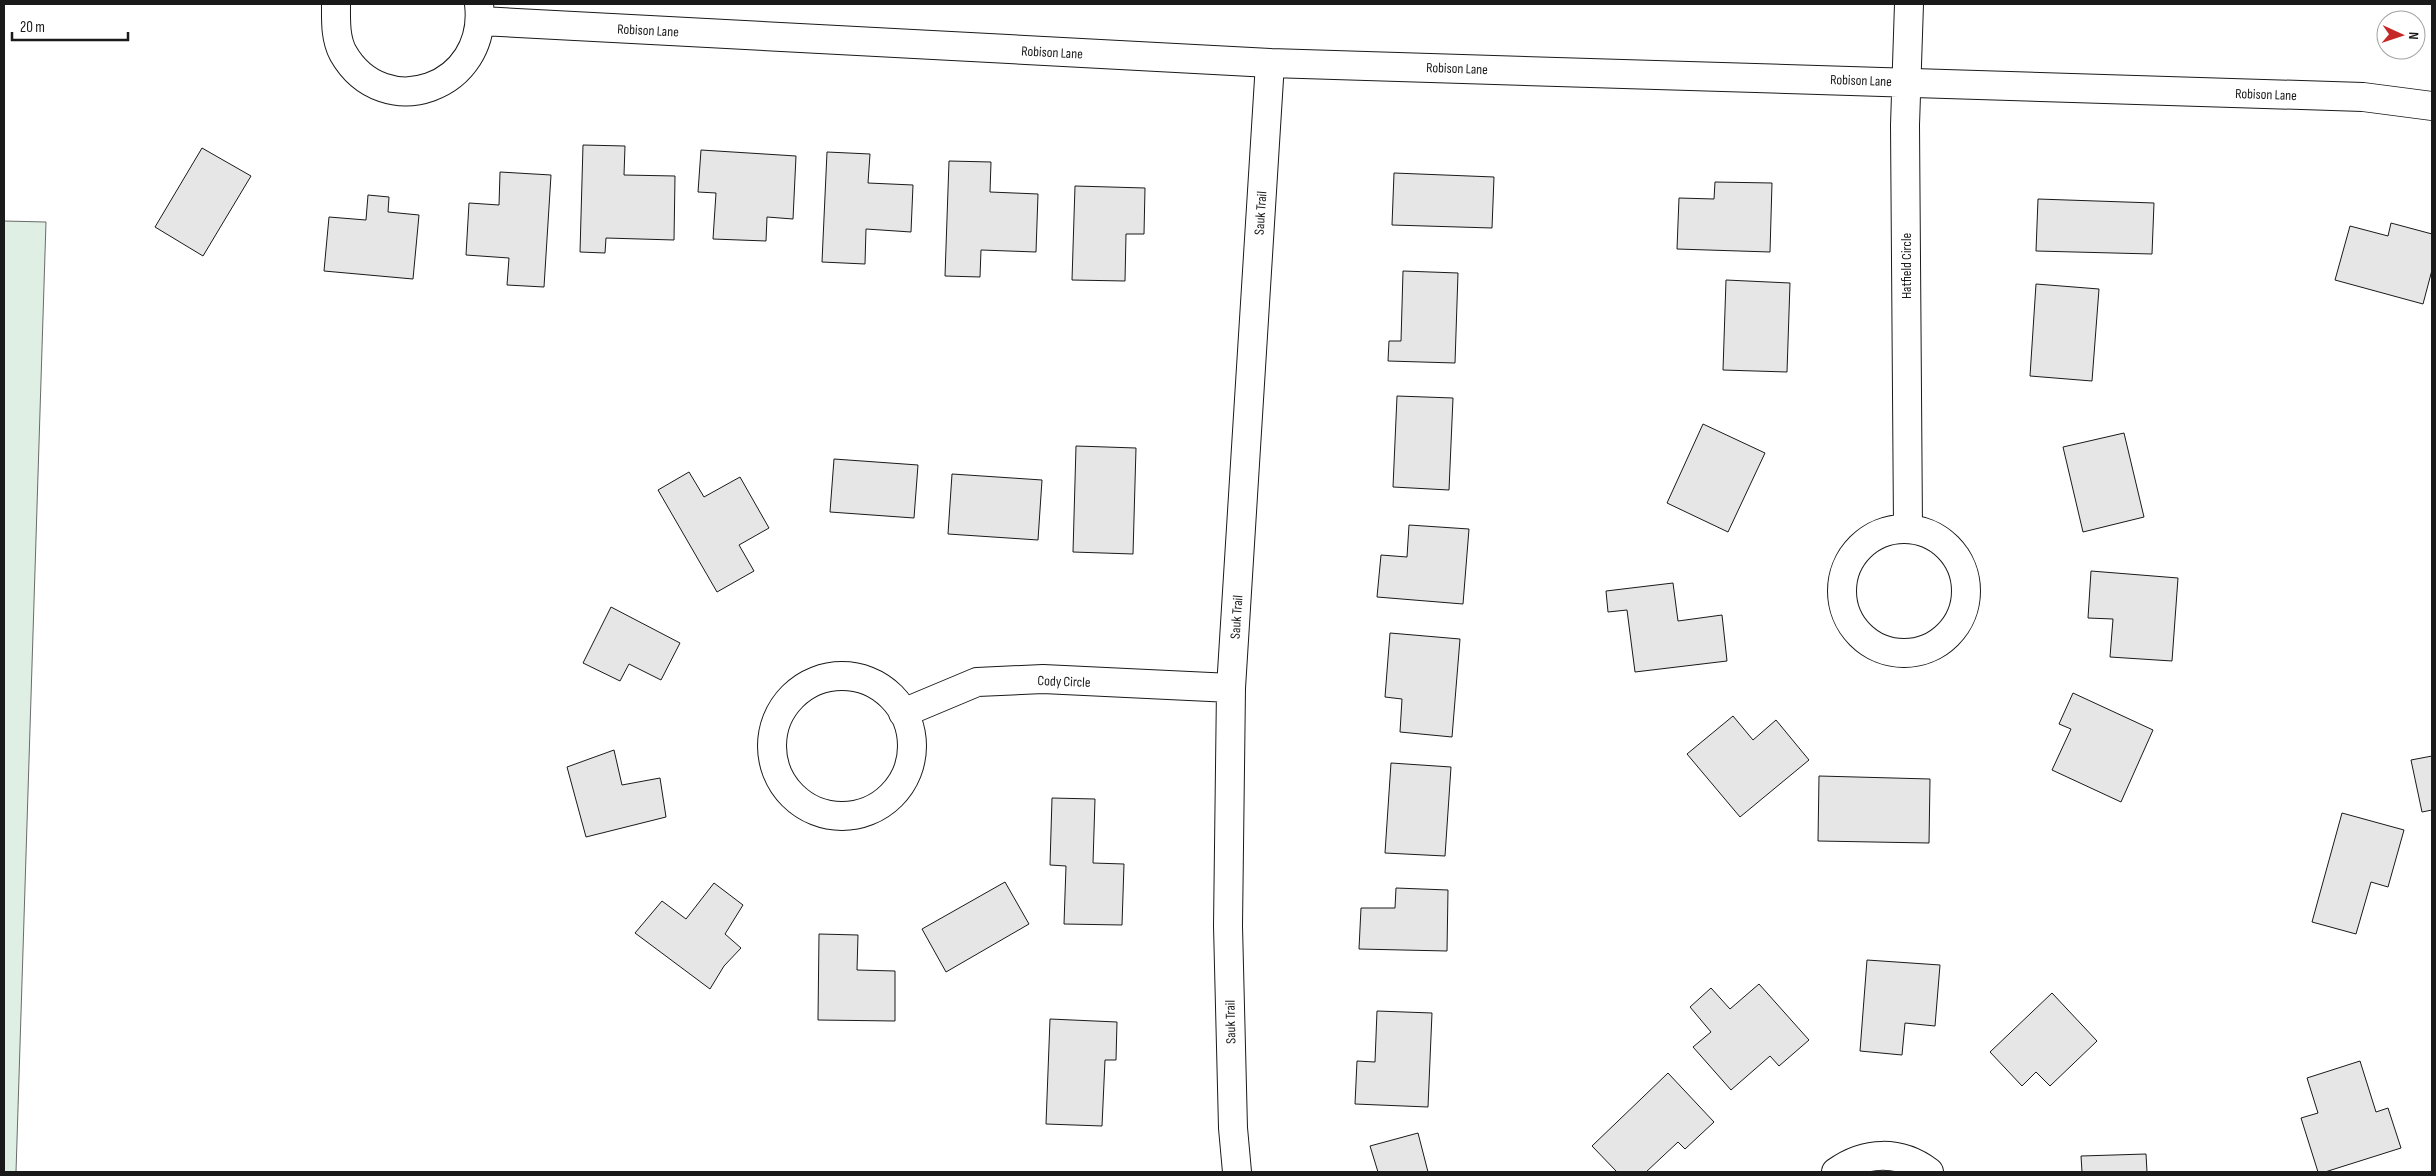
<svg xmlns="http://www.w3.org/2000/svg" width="2436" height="1176" viewBox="0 0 2436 1176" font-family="'Sofia Sans Condensed',sans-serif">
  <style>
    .green { fill: #e0efe3; stroke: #6a6a6a }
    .building { fill: #e6e6e6; stroke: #1a1a1a }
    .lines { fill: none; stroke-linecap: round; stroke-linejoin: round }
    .minor-casing { stroke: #1a1a1a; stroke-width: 30 }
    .minor { stroke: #fff; stroke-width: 28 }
    .labels { text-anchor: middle; stroke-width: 4; stroke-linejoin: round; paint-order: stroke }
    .street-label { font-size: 14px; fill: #1a1a1a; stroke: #fff }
  </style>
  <rect width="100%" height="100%" fill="#fff"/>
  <path class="green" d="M 4,221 L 46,222 L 16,1172 L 4,1172 Z"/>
  <path class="building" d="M 583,145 L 625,146 L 624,175 L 675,176 L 674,240 L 606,238 L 605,253 L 580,252 Z
    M 202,148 L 251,176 L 203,256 L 155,227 Z
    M 701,150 L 796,156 L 793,219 L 767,217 L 766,241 L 713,239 L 716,193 L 698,192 Z
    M 827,152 L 870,154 L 868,183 L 913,185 L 911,232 L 866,229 L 865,264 L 822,262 Z
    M 949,161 L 991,162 L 990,192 L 1038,194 L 1036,252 L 981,250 L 980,277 L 945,276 Z
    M 500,172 L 551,175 L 544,287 L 507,285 L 509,258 L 466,255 L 469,203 L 499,205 Z
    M 1394,173 L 1494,177 L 1492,228 L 1392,225 Z
    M 1715,182 L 1772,183 L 1770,252 L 1677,249 L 1679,198 L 1714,199 Z
    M 1075,186 L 1145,188 L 1144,234 L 1126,234 L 1125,281 L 1072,280 Z
    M 368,195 L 389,197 L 388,212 L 419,215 L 413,279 L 324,271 L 329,217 L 366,220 Z
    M 2038,199 L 2154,203 L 2152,254 L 2036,251 Z
    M 2391,223 L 2432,234 L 2432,270 L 2423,304 L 2335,280 L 2350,226 L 2388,236 Z
    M 1403,271 L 1458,273 L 1455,363 L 1388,361 L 1389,341 L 1401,341 Z
    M 1726,280 L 1790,283 L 1787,372 L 1723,370 Z
    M 2036,284 L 2099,289 L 2092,381 L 2030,376 Z
    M 1397,396 L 1453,398 L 1449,490 L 1393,487 Z
    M 1703,424 L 1765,453 L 1728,532 L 1667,503 Z
    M 2124,433 L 2144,517 L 2083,532 L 2063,447 Z
    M 1076,446 L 1136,448 L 1133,554 L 1073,552 Z
    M 834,459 L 918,465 L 914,518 L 830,512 Z
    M 689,472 L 704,497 L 740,477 L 769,528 L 739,545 L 754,571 L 717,592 L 658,490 Z
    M 952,474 L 1042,480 L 1038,540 L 948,534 Z
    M 1409,525 L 1469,529 L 1463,604 L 1377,597 L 1381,555 L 1407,557 Z
    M 2091,571 L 2178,578 L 2172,661 L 2110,657 L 2113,619 L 2088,618 Z
    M 1673,583 L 1678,621 L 1722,615 L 1727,661 L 1635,672 L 1627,610 L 1608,612 L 1606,591 Z
    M 611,607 L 680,643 L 661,680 L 629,664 L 620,681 L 583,663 Z
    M 1390,633 L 1460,639 L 1452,737 L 1400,732 L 1402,699 L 1385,697 Z
    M 2073,693 L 2153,730 L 2121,802 L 2052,770 L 2071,729 L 2059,724 Z
    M 1733,716 L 1753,740 L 1776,720 L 1809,760 L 1740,817 L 1687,754 Z
    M 614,750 L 622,785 L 660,778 L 666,817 L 586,837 L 567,767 Z
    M 2432,756 L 2432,810 L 2422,812 L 2411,760 Z
    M 1391,763 L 1451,767 L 1445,856 L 1385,853 Z
    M 1819,776 L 1930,779 L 1929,843 L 1818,841 Z
    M 1052,798 L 1095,799 L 1093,863 L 1124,864 L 1122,925 L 1064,924 L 1066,866 L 1050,865 Z
    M 2342,813 L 2404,830 L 2388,887 L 2371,882 L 2356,934 L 2312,922 Z
    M 1005,882 L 1029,924 L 946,972 L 922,929 Z
    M 714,883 L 743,905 L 725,934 L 741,948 L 724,966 L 710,989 L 635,933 L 662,901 L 686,919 Z
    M 1396,888 L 1448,890 L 1447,951 L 1359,949 L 1361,908 L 1395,908 Z
    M 819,934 L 858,935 L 857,970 L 895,971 L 895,1021 L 818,1020 Z
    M 1867,960 L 1940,965 L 1935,1026 L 1905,1023 L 1902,1055 L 1860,1051 Z
    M 1759,984 L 1809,1040 L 1779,1066 L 1770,1056 L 1731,1090 L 1693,1047 L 1711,1032 L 1690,1007 L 1711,988 L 1730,1009 Z
    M 2052,993 L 2097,1041 L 2050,1086 L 2036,1072 L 2022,1086 L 1990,1052 Z
    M 1377,1011 L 1432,1013 L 1428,1107 L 1355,1104 L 1357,1061 L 1375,1062 Z
    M 1050,1019 L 1117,1022 L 1116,1060 L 1105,1060 L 1102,1126 L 1046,1124 Z
    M 2360,1061 L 2376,1112 L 2388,1108 L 2401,1148 L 2325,1172 L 2318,1172 L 2301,1118 L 2318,1113 L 2307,1078 Z
    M 1668,1073 L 1714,1122 L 1685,1149 L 1678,1142 L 1646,1172 L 1617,1172 L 1592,1146 Z
    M 1418,1133 L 1428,1172 L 1378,1172 L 1370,1146 Z
    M 2146,1154 L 2147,1172 L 2082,1172 L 2081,1156 Z"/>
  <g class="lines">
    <g class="minor-casing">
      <path id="minor" d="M 336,4 C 336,20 335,38 343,53 C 384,125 489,88 479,4
        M 481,21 L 1270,63 L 2363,97 L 2432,106
        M 1908,528 L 1905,125 L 1909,4
        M1842 591a62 62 0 1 1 124 0a62 62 0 1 1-124 0Z
        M772 746a70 70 0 1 1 140 0a70 70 0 1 1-140 0Z
        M 903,713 L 977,682 L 1043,679 L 1231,688
        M 1237,1172 L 1233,1128 L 1228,926 L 1231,688 L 1270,63
        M 1836,1172 C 1865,1151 1900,1150 1929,1172"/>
    </g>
    <use href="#minor" class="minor"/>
  </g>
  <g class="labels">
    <g class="street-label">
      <text transform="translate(648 30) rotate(3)" y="5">Robison Lane</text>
      <text transform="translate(1052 52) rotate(3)" y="5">Robison Lane</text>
      <text transform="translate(1457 68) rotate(2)" y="5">Robison Lane</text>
      <text transform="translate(1861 80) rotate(2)" y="5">Robison Lane</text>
      <text transform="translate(2266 94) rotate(2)" y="5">Robison Lane</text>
      <text transform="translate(1260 213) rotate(-86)" y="5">Sauk Trail</text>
      <text transform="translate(1906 266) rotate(-90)" y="5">Hatfield Circle</text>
      <text transform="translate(1236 617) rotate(-86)" y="5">Sauk Trail</text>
      <text transform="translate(1064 681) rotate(2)" y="5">Cody Circle</text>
      <text transform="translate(1230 1022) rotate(-91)" y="5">Sauk Trail</text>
    </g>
  </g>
  <rect width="2436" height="1176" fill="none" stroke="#1a1a1a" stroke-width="10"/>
  <g transform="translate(2401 35) rotate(93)"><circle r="24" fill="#ffffff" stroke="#a3a3a3"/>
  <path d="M0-4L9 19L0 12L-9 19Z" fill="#c62828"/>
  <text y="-8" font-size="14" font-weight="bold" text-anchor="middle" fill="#1a1a1a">N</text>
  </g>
  <path d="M12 32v8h116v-8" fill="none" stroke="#1a1a1a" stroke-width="2.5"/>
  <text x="20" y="32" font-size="15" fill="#1a1a1a" stroke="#ffffff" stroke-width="4" paint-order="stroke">20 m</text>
</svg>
